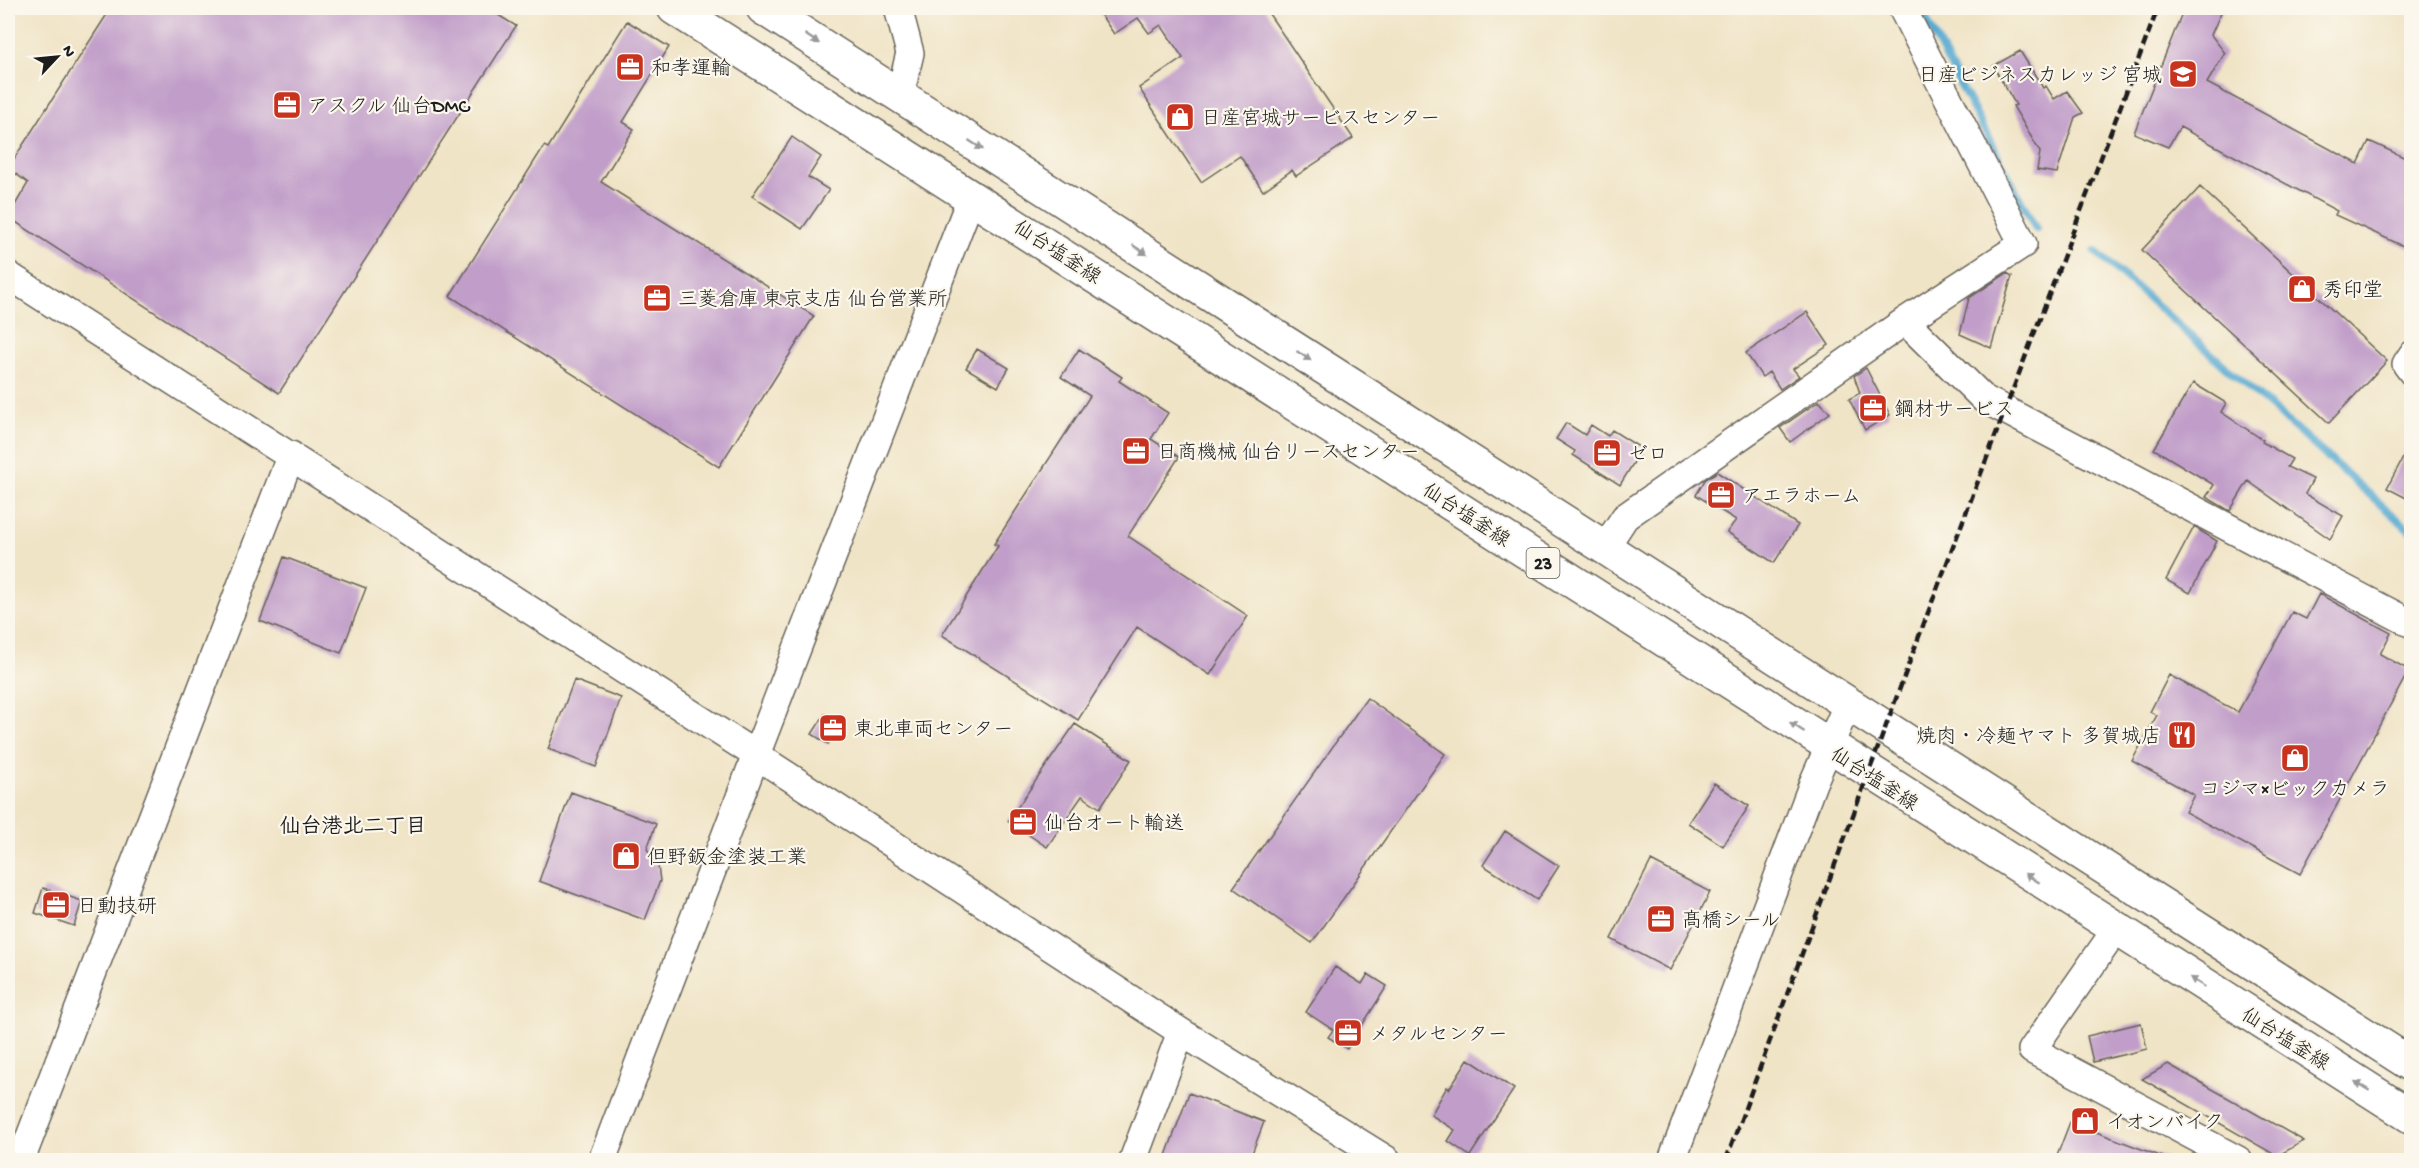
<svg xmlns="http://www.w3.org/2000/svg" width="2419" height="1168" viewBox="0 0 2419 1168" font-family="'Gochi Hand','Klee One',sans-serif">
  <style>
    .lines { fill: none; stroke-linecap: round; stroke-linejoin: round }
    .stream { stroke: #56aad2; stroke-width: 8 }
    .building { fill: #c19ec9 }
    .minor-casing { stroke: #666258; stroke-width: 30 }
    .major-casing { stroke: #666258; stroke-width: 36 }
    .minor { stroke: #fff; stroke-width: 27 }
    .major { stroke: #fff; stroke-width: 33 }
    .rail { stroke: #1c1c1c; stroke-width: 4.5; stroke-dasharray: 9 4.5; stroke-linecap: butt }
    .oneway { fill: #999 }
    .labels { text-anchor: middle; stroke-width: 4.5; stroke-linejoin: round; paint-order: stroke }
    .shield { fill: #fbf7ec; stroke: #5f5e5a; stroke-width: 1.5 }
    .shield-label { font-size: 18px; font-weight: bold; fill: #1c1c1c }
    .poi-label { font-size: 20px; fill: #1c1c1c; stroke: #fbf7ec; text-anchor: start }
    .street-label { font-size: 20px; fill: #1c1c1c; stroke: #fbf7ec }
    .neighbourhood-label { font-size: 21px; font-weight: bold; fill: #1c1c1c; stroke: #fbf7ec }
  </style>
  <rect width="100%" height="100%" fill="#fbf7ec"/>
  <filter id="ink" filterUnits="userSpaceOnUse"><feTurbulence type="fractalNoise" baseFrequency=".0167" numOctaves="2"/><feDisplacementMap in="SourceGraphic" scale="12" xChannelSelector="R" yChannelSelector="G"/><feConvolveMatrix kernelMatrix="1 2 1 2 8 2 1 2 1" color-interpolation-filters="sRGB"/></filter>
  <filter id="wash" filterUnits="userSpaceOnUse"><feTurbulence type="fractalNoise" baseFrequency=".008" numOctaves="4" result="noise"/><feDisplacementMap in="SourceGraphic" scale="24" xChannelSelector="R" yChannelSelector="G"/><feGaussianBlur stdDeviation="1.35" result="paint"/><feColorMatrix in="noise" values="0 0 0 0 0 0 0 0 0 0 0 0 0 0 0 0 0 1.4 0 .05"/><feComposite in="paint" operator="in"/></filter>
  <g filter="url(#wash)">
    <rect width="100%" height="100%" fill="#f0e4c6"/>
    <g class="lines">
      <path class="stream" d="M 1920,8 L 2036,229
        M 2095,251 L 2412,532"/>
    </g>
    <g id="blocks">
      <path class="building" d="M 111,8 L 487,8 L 516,26 L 279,393 L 8,217 L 28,183 L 8,168 Z
        M 1096,8 L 1265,8 L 1353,138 L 1296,176 L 1292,170 L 1263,191 L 1240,156 L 1201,182 L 1139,88 L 1183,58 L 1161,25 L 1149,33 L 1138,18 L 1114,34 Z
        M 2184,8 L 2223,8 L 2211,35 L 2225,53 L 2207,83 L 2358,164 L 2369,141 L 2412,161 L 2412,250 L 2335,215 L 2337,211 L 2180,127 L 2168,147 L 2134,133 Z
        M 627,21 L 669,47 L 623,122 L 634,129 L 601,182 L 814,316 L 719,467 L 450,296 L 544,146 L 548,148 Z
        M 2020,51 L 2043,88 L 2046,86 L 2054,99 L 2067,91 L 2083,113 L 2075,117 L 2057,173 L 2037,170 L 2040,152 L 2013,106 L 2016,105 L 1993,66 Z
        M 792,137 L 821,157 L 808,177 L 829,190 L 802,229 L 752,196 Z
        M 2200,187 L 2387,361 L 2329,423 L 2142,250 Z
        M 2007,273 L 2012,276 L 1991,348 L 1960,334 L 1969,298 Z
        M 1807,312 L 1829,345 L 1793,369 L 1799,376 L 1780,389 L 1769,372 L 1762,377 L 1746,353 Z
        M 977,349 L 1009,368 L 998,387 L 966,368 Z
        M 1079,349 L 1122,377 L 1119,381 L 1168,413 L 1151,439 L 1179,457 L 1128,536 L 1248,616 L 1210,675 L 1137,627 L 1078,720 L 942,635 L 998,546 L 994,544 L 1090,396 L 1061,377 Z
        M 1866,368 L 1890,415 L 1865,430 L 1849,399 L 1860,393 L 1854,376 Z
        M 2193,383 L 2226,403 L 2221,412 L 2263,440 L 2262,442 L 2292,459 L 2287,467 L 2313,479 L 2305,494 L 2343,516 L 2330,539 L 2248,481 L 2230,511 L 2206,497 L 2214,485 L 2154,449 Z
        M 1819,401 L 1830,413 L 1790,442 L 1780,428 Z
        M 1566,423 L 1585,435 L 1591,425 L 1608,436 L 1612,430 L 1642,449 L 1620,485 L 1573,455 L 1575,451 L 1556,439 Z
        M 2412,441 L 2412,501 L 2387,488 Z
        M 1717,472 L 1798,525 L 1774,563 L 1727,532 L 1736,520 L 1696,495 L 1705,480 Z
        M 2194,527 L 2217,541 L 2190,593 L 2166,580 Z
        M 284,557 L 366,588 L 341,653 L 260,621 Z
        M 2319,594 L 2391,633 L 2380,654 L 2409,670 L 2300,874 L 2185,812 L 2194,795 L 2132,761 L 2157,715 L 2150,712 L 2169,675 L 2238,712 L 2292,612 L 2306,619 Z
        M 574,680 L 621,698 L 596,767 L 548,749 Z
        M 1367,698 L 1445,754 L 1312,943 L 1233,888 Z
        M 825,714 L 841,725 L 828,744 L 812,734 Z
        M 1075,724 L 1131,760 L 1100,808 L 1082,796 L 1047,847 L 1008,821 Z
        M 1714,783 L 1749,806 L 1723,846 L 1688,823 Z
        M 571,792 L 656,824 L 647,849 L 658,866 L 660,881 L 645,920 L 539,881 Z
        M 1505,831 L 1559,866 L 1537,900 L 1483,865 Z
        M 1651,861 L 1710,892 L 1670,970 L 1611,939 Z
        M 43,888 L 82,901 L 74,926 L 35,913 Z
        M 1335,967 L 1362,984 L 1368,974 L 1387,986 L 1347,1049 L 1328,1037 L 1333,1030 L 1306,1012 Z
        M 2141,1023 L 2147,1049 L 2093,1062 L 2087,1036 Z
        M 1468,1059 L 1514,1089 L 1470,1156 L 1448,1141 L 1455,1130 L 1431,1115 L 1447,1087 L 1449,1089 Z
        M 2168,1064 L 2304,1141 L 2277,1156 L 2142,1079 Z
        M 1189,1093 L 1264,1122 L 1249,1161 L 1164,1161 Z
        M 2070,1122 L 2168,1159 L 2168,1161 L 2055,1161 Z"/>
    </g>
  </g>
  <g filter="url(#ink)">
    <use href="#blocks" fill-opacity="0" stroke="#666258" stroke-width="1.5"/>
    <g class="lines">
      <g class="minor-casing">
        <path id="minor" d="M 898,8 L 910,53 L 900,95
          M 8,275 L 756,755 L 1181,1032 L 1387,1160
          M 1905,321 L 1984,399 L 2412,624
          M 2412,355 L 2406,364 L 2412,372
          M 1604,549 L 1625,517 L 1905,321 L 2023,244 L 1902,8
          M 2115,931 L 2032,1050 L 2238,1160
          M 21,1160 L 291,455
          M 602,1160 L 756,755 L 972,195
          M 1133,1160 L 1181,1032
          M 1672,1160 L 1813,783 L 1848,703"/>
      </g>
      <g class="major-casing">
        <path id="major" d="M 674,8 C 1255,374 1830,751 2412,1117
          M 763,8 L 2412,1065"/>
      </g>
      <use href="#minor" class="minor"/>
      <use href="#major" class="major"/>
      <path class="rail" d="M 1726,1160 L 1918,639 L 2158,8"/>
    </g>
    <defs><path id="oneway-solid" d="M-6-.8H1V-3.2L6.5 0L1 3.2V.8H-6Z" transform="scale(1.5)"/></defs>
    <g class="oneway">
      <use href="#oneway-solid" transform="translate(812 39) rotate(33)"/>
      <use href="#oneway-solid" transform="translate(976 145) rotate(33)"/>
      <use href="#oneway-solid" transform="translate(1140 250) rotate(33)"/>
      <use href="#oneway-solid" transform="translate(1304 356) rotate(33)"/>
      <use href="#oneway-solid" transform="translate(1797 727) rotate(-147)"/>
      <use href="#oneway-solid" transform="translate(2032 878) rotate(-148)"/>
      <use href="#oneway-solid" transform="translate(2197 982) rotate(-148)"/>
      <use href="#oneway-solid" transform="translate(2362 1086) rotate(-148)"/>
    </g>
  </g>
  <defs>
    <g id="office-square" transform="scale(1.5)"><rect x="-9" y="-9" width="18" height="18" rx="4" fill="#c8321e" stroke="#fbf7ec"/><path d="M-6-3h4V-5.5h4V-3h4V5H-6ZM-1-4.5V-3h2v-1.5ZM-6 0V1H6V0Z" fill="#fff"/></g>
    <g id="school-square" transform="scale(1.5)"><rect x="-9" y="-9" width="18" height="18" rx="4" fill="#c8321e" stroke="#fbf7ec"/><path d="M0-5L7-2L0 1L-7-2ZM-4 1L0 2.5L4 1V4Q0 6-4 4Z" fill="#fff"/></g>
    <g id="shop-square" transform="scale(1.5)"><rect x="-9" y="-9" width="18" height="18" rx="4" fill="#c8321e" stroke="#fbf7ec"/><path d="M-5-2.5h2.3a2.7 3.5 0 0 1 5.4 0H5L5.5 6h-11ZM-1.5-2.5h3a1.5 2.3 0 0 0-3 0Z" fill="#fff"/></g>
    <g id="restaurant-square" transform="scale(1.5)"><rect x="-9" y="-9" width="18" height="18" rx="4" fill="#c8321e" stroke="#fbf7ec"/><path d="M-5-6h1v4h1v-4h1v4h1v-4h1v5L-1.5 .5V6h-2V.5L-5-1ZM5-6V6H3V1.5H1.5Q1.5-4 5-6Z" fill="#fff"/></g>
  </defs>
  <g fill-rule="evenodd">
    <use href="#office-square" x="630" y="67"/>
    <use href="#school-square" x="2183" y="74"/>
    <use href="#office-square" x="287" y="105"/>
    <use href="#shop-square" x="1180" y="117"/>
    <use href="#shop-square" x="2302" y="289"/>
    <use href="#office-square" x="657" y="298"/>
    <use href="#office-square" x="1873" y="408"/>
    <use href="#office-square" x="1136" y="451"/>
    <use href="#office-square" x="1607" y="453"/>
    <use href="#office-square" x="1721" y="495"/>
    <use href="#office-square" x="833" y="728"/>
    <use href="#restaurant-square" x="2182" y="735"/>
    <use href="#shop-square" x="2295" y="758"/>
    <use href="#office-square" x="1023" y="822"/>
    <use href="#shop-square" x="626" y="856"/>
    <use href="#office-square" x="56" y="905"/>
    <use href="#office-square" x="1661" y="919"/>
    <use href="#office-square" x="1348" y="1033"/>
    <use href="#shop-square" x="2085" y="1121"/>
  </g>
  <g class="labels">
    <rect class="shield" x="1526.5" y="548" width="33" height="30" rx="4.5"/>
    <g class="shield-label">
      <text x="1543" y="569">23</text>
    </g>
    <g class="poi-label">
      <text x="651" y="74">和孝運輸</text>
      <text x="2162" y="81" text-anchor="end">日産ビジネスカレッジ 宮城</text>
      <text x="308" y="112">アスクル 仙台DMC</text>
      <text x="1201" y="124">日産宮城サービスセンター</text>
      <text x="2323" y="296">秀印堂</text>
      <text x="678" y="305">三菱倉庫 東京支店 仙台営業所</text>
      <text x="1894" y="415">鋼材サービス</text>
      <text x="1157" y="458">日商機械 仙台リースセンター</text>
      <text x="1628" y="460">ゼロ</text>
      <text x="1742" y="502">アエラホーム</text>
      <text x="854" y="735">東北車両センター</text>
      <text x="2161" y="742" text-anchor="end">焼肉・冷麺ヤマト 多賀城店</text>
      <text x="2295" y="795" text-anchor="middle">コジマ×ビックカメラ</text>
      <text x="1044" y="829">仙台オート輸送</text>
      <text x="647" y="863">但野鈑金塗装工業</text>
      <text x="77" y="912">日動技研</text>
      <text x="1682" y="926">髙橋シール</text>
      <text x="1369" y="1040">メタルセンター</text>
      <text x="2106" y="1128">イオンバイク</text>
    </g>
    <g class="street-label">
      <text transform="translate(1058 251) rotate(33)" y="7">仙台塩釜線</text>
      <text transform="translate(1467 514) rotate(33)" y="7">仙台塩釜線</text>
      <text transform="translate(1875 778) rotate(33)" y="7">仙台塩釜線</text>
      <text transform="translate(2286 1038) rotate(32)" y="7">仙台塩釜線</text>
    </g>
    <g class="neighbourhood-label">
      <text x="353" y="832">仙台港北二丁目</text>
    </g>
  </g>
  <rect width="2419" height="1168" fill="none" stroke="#fbf7ec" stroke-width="30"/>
  <g transform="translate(57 57) rotate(64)" stroke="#fbf7ec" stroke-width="4.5" paint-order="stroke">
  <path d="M0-4.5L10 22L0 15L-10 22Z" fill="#1c1c1c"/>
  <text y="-9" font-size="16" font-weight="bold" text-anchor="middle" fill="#1c1c1c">N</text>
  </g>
</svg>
